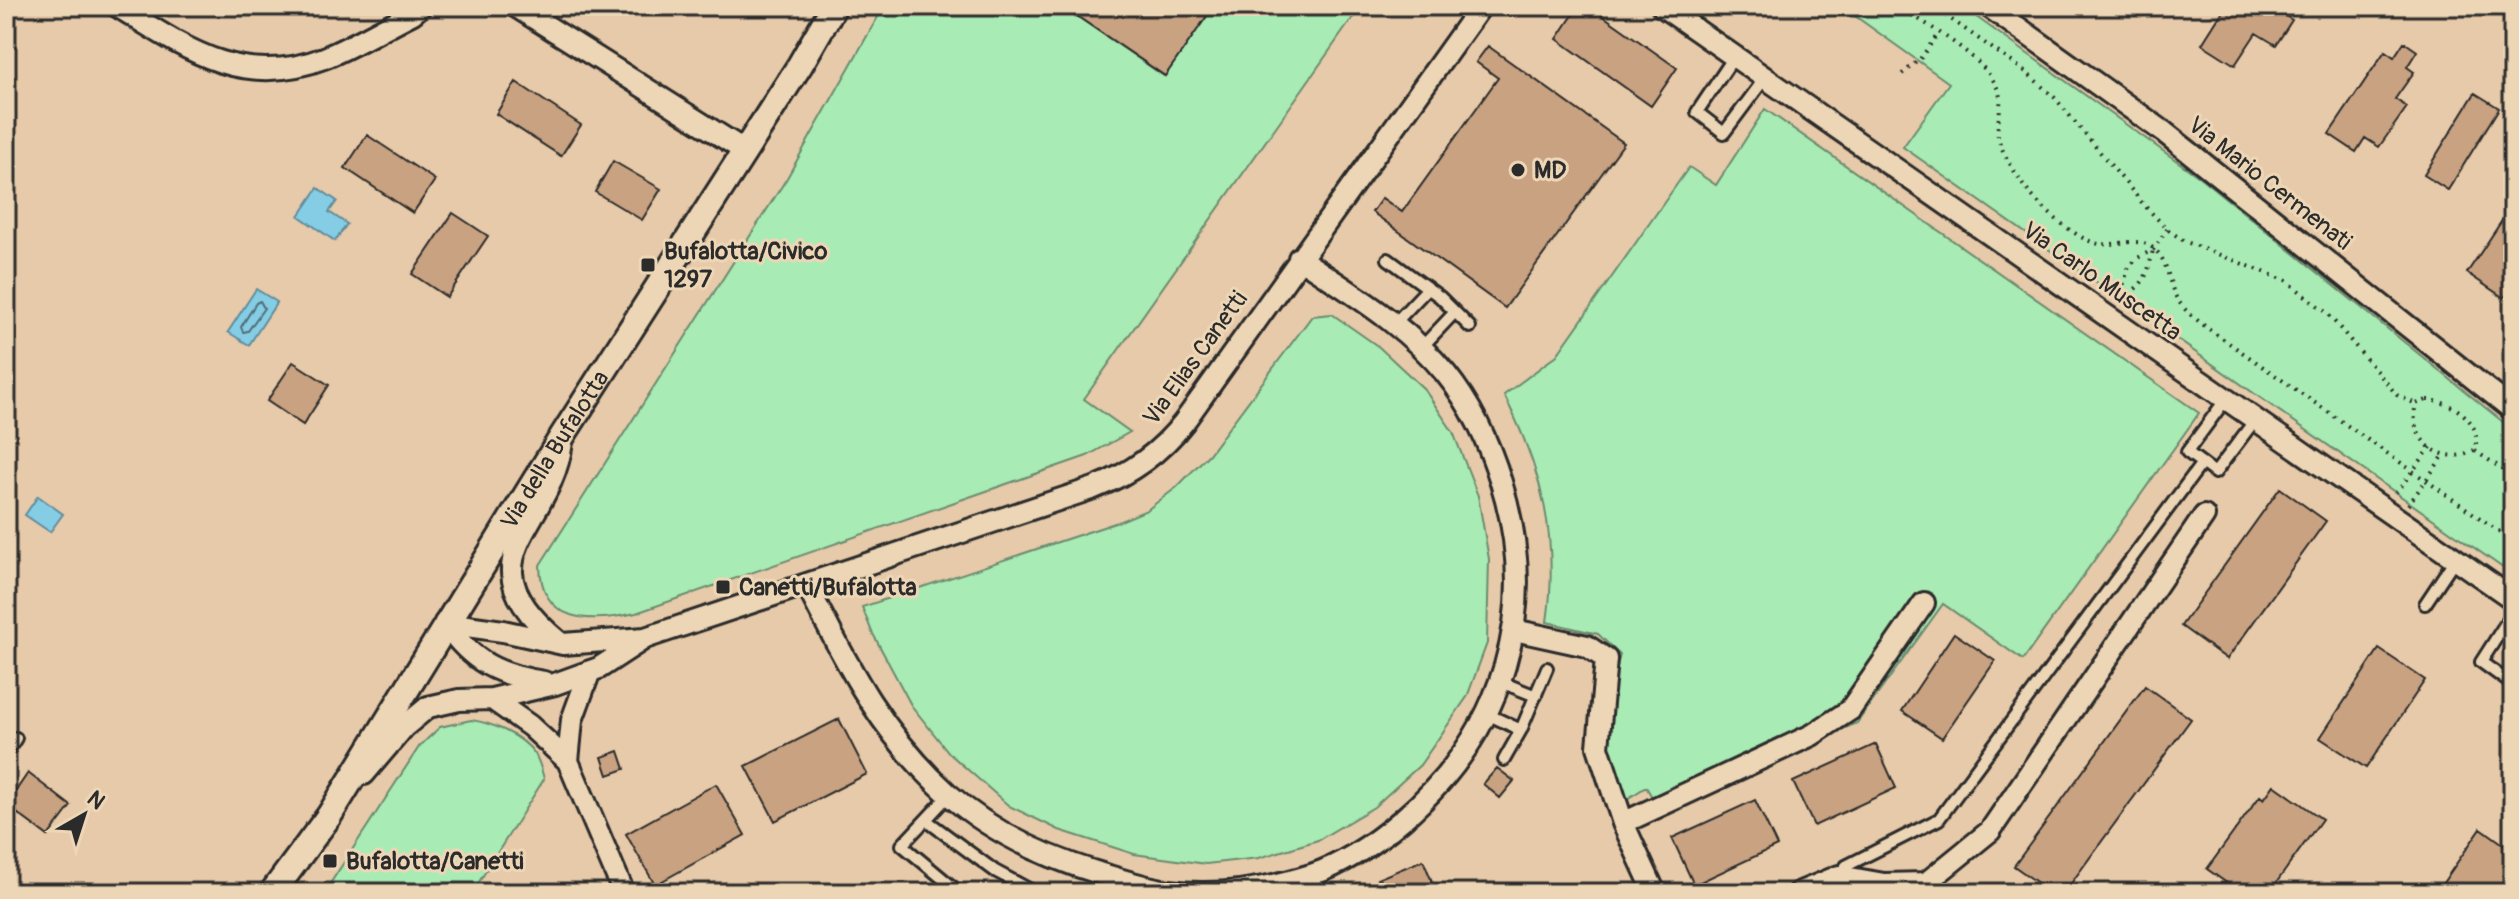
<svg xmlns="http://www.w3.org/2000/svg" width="2519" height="899" viewBox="0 0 2519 899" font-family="Pangolin,sans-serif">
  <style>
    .green { fill: #a9ebb4; stroke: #6a8b70; stroke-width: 2 }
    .water { fill: #85cde5; stroke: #618c9b; stroke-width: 2 }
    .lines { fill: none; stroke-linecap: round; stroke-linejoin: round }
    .shore { stroke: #4f6c75; stroke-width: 2 }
    .building { fill: #c8a281; stroke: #2b2b2b; stroke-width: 2 }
    .service-casing { stroke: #2b2b2b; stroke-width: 16 }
    .minor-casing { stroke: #2b2b2b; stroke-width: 26 }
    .tertiary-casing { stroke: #2b2b2b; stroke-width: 30 }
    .path { stroke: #2b2b2b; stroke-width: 4; stroke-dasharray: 2 6; stroke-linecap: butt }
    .service { stroke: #edd6b6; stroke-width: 10 }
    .minor { stroke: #edd6b6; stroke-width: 20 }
    .tertiary { stroke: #edd6b6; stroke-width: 24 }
    .poi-dot { fill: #2b2b2b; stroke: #edd6b6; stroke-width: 3 }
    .labels { text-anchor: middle; stroke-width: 6; stroke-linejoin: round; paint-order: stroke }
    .poi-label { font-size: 24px; font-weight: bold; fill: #2b2b2b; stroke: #edd6b6; text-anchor: start }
    .street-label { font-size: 24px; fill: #2b2b2b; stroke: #edd6b6 }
  </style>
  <rect width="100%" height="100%" fill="#e7caa9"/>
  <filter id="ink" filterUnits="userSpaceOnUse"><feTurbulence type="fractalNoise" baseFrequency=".0125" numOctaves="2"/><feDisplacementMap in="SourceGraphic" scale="16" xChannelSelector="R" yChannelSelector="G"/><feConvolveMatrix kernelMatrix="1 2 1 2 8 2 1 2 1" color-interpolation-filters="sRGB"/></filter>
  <g filter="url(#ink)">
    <path class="green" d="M 884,6 L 1062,6 L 1164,76 L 1214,6 L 1361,6 L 1084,399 L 1130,432 L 1087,456 L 636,613 C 591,623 541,625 540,565 L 787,178 Z
      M 1841,6 L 1961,6 L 2202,179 L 2513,430 L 2513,575 L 1903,147 L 1949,83 Z
      M 1765,109 L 2199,413 L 2023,660 L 1943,604 L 1857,723 L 1660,810 L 1646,787 L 1619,804 L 1597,740 L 1620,655 L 1598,634 L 1547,622 C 1559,538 1542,470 1504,395 L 1557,355 L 1689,167 L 1716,185 Z
      M 1332,314 L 1379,347 L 1424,389 L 1453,432 L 1478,496 L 1489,559 L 1487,643 L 1467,697 L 1420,765 L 1374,807 L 1318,840 L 1259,858 L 1206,864 L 1134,854 L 1059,830 L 1009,806 L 950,754 L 911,705 L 872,632 L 862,607 L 1118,522 L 1147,510 L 1177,487 L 1209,454 L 1312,316 Z
      M 471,720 C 492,723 522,735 535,754 C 539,761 542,771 544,779 L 472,893 L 324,893 L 419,747 L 440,727 Z"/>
    <path class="water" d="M 318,188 L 337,201 L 329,212 L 347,224 L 335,241 L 299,216 Z
      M 256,289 L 277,302 L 249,345 L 228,332 Z
      M 38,496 L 63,514 L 50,532 L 25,515 Z"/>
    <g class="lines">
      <path class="shore" d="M 260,301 L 264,308 L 248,331 L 243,332 L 241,327 L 256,303 Z"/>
    </g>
    <path class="building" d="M 1062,6 L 1214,6 L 1165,76 Z
      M 1579,6 L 1589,6 L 1677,68 L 1651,106 L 1557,39 Z
      M 2226,6 L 2270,6 L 2292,20 L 2276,45 L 2256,33 L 2235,65 L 2202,44 Z
      M 2404,42 L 2417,51 L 2407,67 L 2414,72 L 2395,99 L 2407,107 L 2379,147 L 2365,138 L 2356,152 L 2329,134 L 2385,51 L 2394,57 Z
      M 1488,46 L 1624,143 L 1505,308 L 1372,212 L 1382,198 L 1402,212 L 1498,78 L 1476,62 Z
      M 516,82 L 581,125 L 561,156 L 496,114 Z
      M 2475,93 L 2499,108 L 2448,190 L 2424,175 Z
      M 367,135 L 435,180 L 413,213 L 345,168 Z
      M 613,161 L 661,189 L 642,220 L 595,192 Z
      M 2513,204 L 2513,284 L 2504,298 L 2467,273 Z
      M 453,213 L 488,236 L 447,297 L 412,274 Z
      M 293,362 L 329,385 L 303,425 L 267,401 Z
      M 2280,488 L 2326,521 L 2227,659 L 2181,626 Z
      M 1954,633 L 1995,661 L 1942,738 L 1902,711 Z
      M 2379,649 L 2425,680 L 2366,768 L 2320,738 Z
      M 2145,686 L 2191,719 L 2064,893 L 2052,893 L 2014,866 Z
      M 839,719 L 867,774 L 775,821 L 746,766 Z
      M 1876,744 L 1896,788 L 1814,826 L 1793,782 Z
      M 619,751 L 625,769 L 608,775 L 602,757 Z
      M 1497,768 L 1514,781 L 1500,798 L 1483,784 Z
      M 28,773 L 71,806 L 48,836 L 6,805 Z
      M 716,784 L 745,835 L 655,885 L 626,834 Z
      M 2274,785 L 2322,819 L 2269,893 L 2241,893 L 2207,869 L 2260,796 L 2264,799 Z
      M 1755,800 L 1777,846 L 1694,885 L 1672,838 Z
      M 2481,828 L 2513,851 L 2513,866 L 2494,893 L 2436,893 Z
      M 1423,860 L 1437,893 L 1382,893 L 1377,879 Z"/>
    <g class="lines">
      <g class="service-casing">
        <path id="service" d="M 1734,57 L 1697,112 L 1724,133 L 1765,78
          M 1388,259 L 1440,297 L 1470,327
          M 1394,324 L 1428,288
          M 1421,348 L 1455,312
          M 2226,399 L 2187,452 L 2215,473 L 2255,420
          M 2425,604 L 2455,559
          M 2513,612 L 2481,662 L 2510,683 L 2513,679
          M 1501,682 L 1536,696
          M 1487,714 L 1521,730
          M 6,754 L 16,738
          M 1504,760 L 1521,730 L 1547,668
          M 949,795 L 902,845 L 960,893
          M 926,820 L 995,871 L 1036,893
          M 1839,876 L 1846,866 L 1939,819 L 2202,463"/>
      </g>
      <g class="minor-casing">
        <path id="minor" d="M 117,6 C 184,48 242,90 324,58 C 354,46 383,28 413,13 L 421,6
          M 515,6 L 745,151
          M 1662,6 L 2513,599
          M 1988,6 L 2164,132 L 2513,410
          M 807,586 C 848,666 880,732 947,793 C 990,831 1045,857 1099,873 C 1122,880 1145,888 1169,891 C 1215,897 1266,889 1311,875 C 1345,864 1376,842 1403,819 C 1504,732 1541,610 1501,482 C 1489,443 1472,406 1446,374 C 1406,325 1351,293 1299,258
          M 445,623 L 503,631 L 563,644 L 645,638 L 1094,488 C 1130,474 1160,453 1184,422 L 1481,6
          M 445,623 C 472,662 498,675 544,682
          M 1514,630 L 1587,646 L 1606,659 L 1598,747 L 1623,823 L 1655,893
          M 559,642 C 457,558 551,530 562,442
          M 492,699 L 530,726 L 568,761 L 624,893
          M 568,761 L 572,720 L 590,671
          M 364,774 L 404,727 L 428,707 L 459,700 L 492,699 L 555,684 L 599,668 L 645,638
          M 1623,823 L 1812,735 L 1850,710 L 1924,603
          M 1798,893 L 1839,876 L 1884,884 L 1926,883 L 1990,831 L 2204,516"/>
      </g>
      <g class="tertiary-casing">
        <g id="tertiary">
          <path id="s1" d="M 272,893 L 329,816 L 563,435 L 800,65 L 834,6"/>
        </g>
      </g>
      <path class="path" d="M 1899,6 C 1927,26 1989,58 1999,93 C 2003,107 1996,122 1998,136 C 2000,150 2015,172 2023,185 C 2037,204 2076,241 2100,244 C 2118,246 2139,236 2153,248 C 2169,261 2167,280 2176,297 C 2183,310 2196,319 2206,327 L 2513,541
        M 1932,6 L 2026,72 L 2055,98 L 2144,205 L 2167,229 L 2184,241 L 2287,281 L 2327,313 L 2397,395 L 2416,404
        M 1902,74 L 1920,59 L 1938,34
        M 2121,296 C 2145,288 2148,273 2153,250
        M 2119,300 L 2128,269 L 2136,259 L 2154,249 L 2167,229
        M 2427,400 C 2453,401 2485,423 2474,451 C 2442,467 2407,440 2416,404 Z
        M 2475,451 L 2513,476
        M 2396,493 L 2431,447
        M 2408,505 L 2444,455"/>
      <use href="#service" class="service"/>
      <use href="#minor" class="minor"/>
      <use href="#tertiary" class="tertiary"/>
    </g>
  </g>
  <g class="poi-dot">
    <circle cx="1518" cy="170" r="8"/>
    <rect x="640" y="257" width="16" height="16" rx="4"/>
    <rect x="715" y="579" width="16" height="16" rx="4"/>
    <rect x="322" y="853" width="16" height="16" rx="4"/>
  </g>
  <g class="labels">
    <g class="poi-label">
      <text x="1534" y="178">MD</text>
      <text x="664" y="259">Bufalotta/Civico<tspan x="664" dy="28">1297</tspan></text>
      <text x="739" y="595">Canetti/Bufalotta</text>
      <text x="346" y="869">Bufalotta/Canetti</text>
    </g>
    <g class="street-label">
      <text transform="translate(2270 183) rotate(38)" y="8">Via Mario Cermenati</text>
      <text transform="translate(2102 281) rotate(35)" y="8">Via Carlo Muscetta</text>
      <text transform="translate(1195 358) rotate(-54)" y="8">Via Elias Canetti</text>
      <text dy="8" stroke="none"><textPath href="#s1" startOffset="526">Via della Bufalotta</textPath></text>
    </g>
  </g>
  <rect width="2519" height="899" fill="none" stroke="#edd6b6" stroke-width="32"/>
  <rect x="16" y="16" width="2487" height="867" fill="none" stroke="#2b2b2b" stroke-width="3" filter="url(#ink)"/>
  <g transform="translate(84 815) rotate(39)" stroke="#edd6b6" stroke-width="6" paint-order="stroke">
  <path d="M0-6L14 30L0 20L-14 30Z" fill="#2b2b2b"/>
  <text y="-12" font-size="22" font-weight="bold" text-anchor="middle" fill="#2b2b2b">N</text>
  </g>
</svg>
